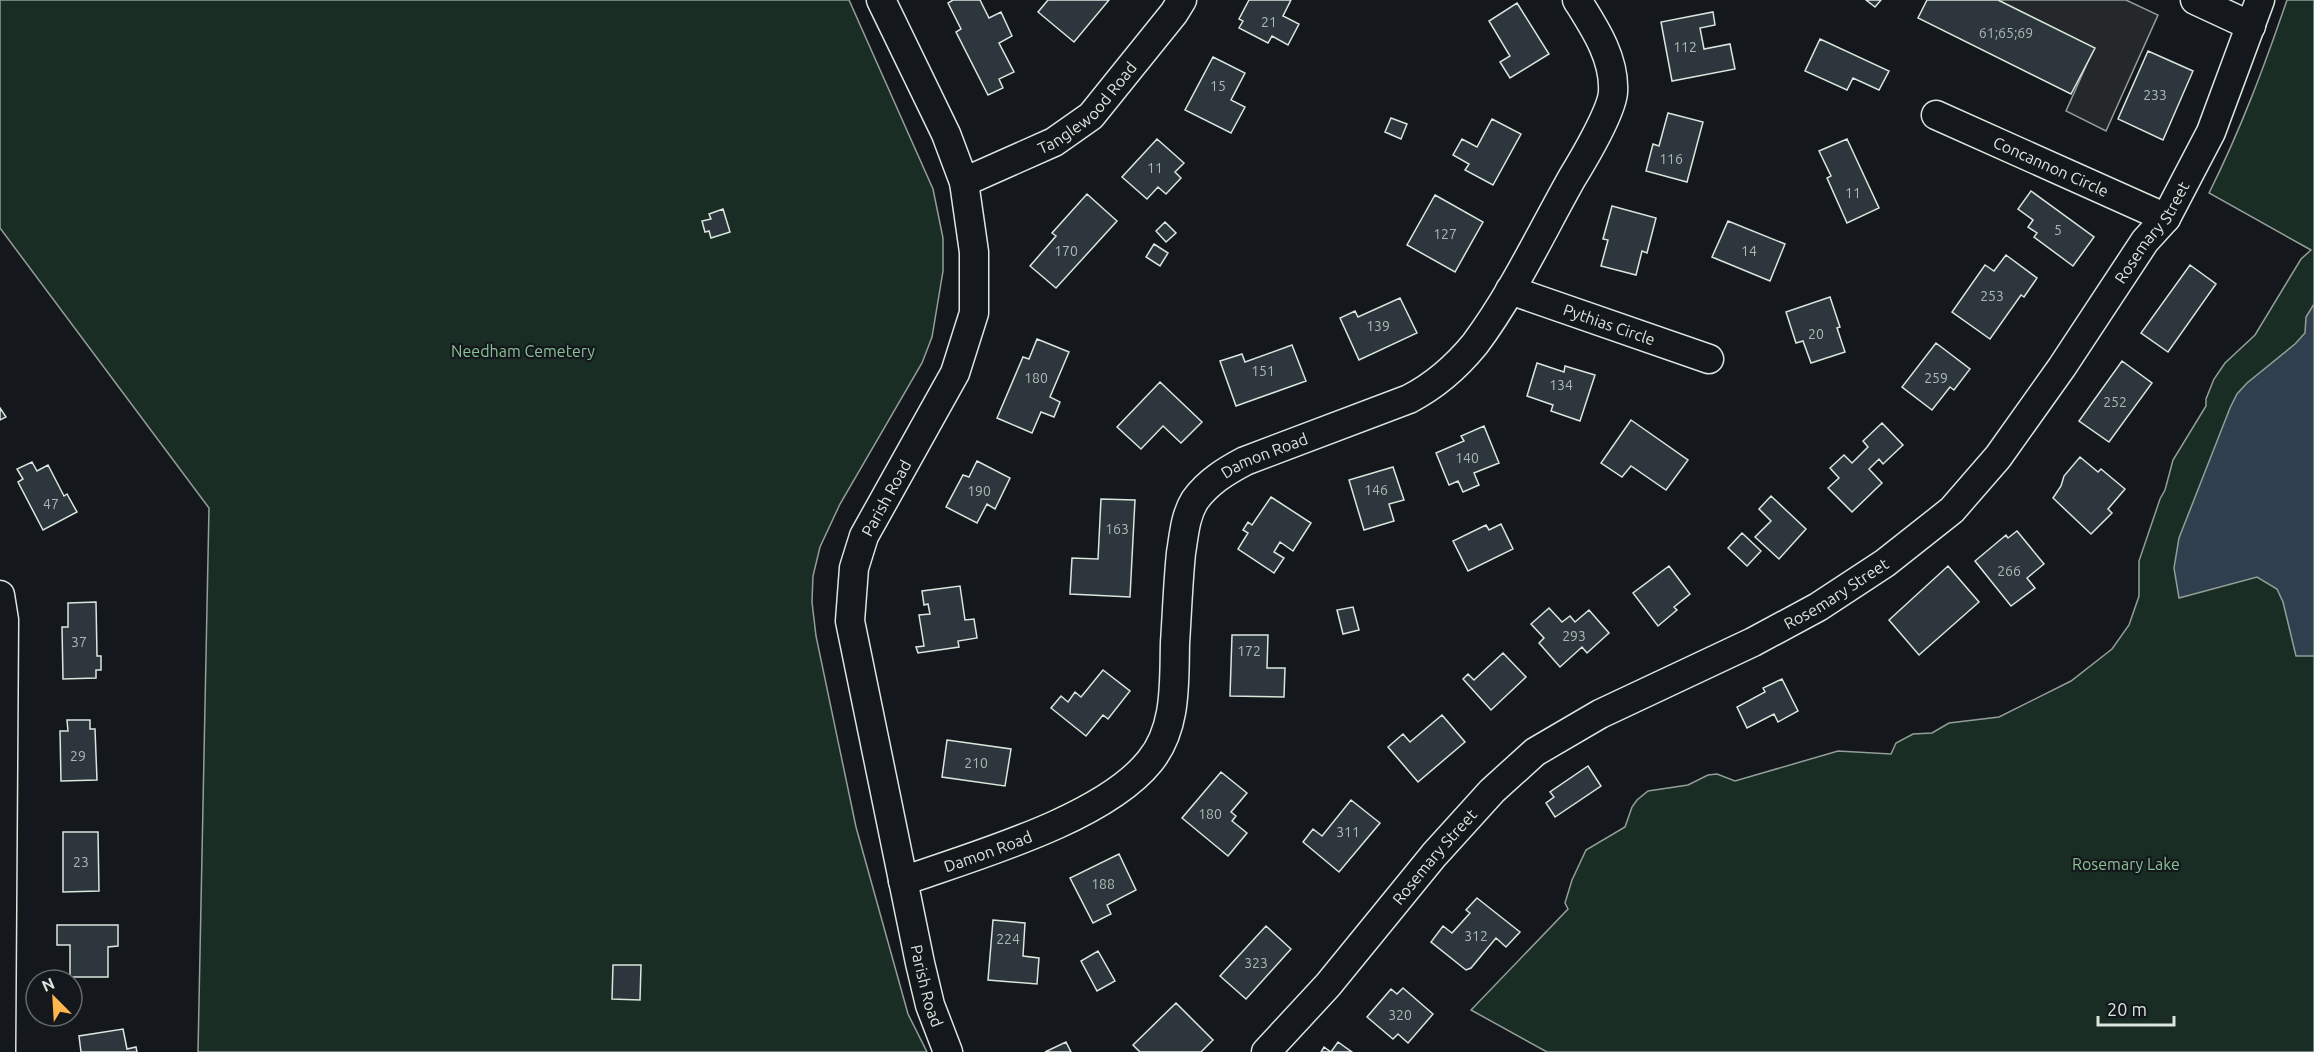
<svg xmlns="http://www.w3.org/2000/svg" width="2314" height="1052" viewBox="0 0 2314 1052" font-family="Ubuntu,sans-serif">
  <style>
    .green { fill: #1a2d24; stroke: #939e99; stroke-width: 1.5 }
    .parking { fill: #24282b; stroke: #939e99; stroke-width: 1.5 }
    .water { fill: #2f3f4d; stroke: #939e99; stroke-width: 1.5 }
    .building { fill: #2c363c; stroke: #d8e6dc; stroke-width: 1.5 }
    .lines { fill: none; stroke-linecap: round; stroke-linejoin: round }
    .minor-casing { stroke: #d8e6dc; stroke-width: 31 }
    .minor { stroke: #14181c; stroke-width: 28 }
    .labels { text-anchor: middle; stroke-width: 4.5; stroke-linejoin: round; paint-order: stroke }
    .number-label { font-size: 14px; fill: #adbab4 }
    .street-label { font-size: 16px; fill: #d8e6dc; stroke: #14181c }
    .park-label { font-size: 16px; fill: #8ac095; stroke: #14181c }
  </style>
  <rect width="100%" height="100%" fill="#14181c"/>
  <path class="green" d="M 0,0 L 849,0 L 933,189 L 943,238 L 943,271 L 932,337 L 922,363 L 840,504 L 820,547 L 813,576 L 812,602 L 816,636 L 856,827 L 908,1014 L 927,1052 L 198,1052 L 209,508 L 0,228 Z
    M 2287,0 L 2314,0 L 2314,1052 L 1547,1052 L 1471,1010 L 1568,909 L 1565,903 L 1572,880 L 1586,850 L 1625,827 L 1632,807 L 1637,800 L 1648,791 L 1688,785 L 1708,775 L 1717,774 L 1735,781 L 1838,751 L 1891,754 L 1896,743 L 1913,734 L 1932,733 L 1949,723 L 1999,717 L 2071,681 L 2112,649 L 2129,625 L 2139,596 L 2139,561 L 2160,499 L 2165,490 L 2173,460 L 2206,406 L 2206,399 L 2214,379 L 2225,363 L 2255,335 L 2301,259 L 2311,250 L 2209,193 C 2241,129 2264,67 2287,0 Z"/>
  <path class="parking" d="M 1998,0 L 2126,0 L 2158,15 L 2106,131 L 2066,111 L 2094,48 Z"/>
  <path class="water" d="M 2314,304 L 2314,656 L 2296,656 L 2283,602 L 2277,589 L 2257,577 L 2179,598 L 2174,568 L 2179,538 L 2230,408 L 2237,394 L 2247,383 L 2295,344 L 2305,333 L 2306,317 Z"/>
  <path class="building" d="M 953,0 L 980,0 L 989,18 L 1001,12 L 1012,36 L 999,43 L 1014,72 L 999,79 L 1003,88 L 988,95 L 956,32 L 961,29 L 948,3 Z
    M 1048,0 L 1109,0 L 1074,42 L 1038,12 Z
    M 1249,0 L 1291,0 L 1283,16 L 1299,24 L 1288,45 L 1272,36 L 1268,43 L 1239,28 L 1243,21 L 1239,19 Z
    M 1866,0 L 1881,0 L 1875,7 Z
    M 1927,0 L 1998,0 L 2095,48 L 2071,94 L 1918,18 Z
    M 1517,3 L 1549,54 L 1510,78 L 1500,62 L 1510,56 L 1489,21 Z
    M 1713,12 L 1715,25 L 1700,28 L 1704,49 L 1730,44 L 1735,69 L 1672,81 L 1661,22 Z
    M 1820,39 L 1889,71 L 1879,90 L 1853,78 L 1847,90 L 1805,71 Z
    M 2148,51 L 2193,71 L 2163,140 L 2118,119 Z
    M 1213,57 L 1245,73 L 1231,100 L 1245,107 L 1231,133 L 1185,110 Z
    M 1668,113 L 1703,122 L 1687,182 L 1646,171 L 1653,144 L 1659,146 Z
    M 1391,118 L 1407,124 L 1401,139 L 1385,132 Z
    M 1492,119 L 1521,134 L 1493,185 L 1465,170 L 1469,164 L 1453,155 L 1462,139 L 1477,147 Z
    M 1157,139 L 1184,163 L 1175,172 L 1181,178 L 1166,194 L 1158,187 L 1147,199 L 1122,177 Z
    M 1847,139 L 1879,208 L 1847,223 L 1827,178 L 1831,176 L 1819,151 Z
    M 2031,191 L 2094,237 L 2073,266 L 2034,237 L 2037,233 L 2028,227 L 2033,220 L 2018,209 Z
    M 1087,194 L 1117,221 L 1056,288 L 1030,266 L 1056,236 L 1052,233 Z
    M 1435,195 L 1483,222 L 1455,272 L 1407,245 Z
    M 1612,206 L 1656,218 L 1647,253 L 1642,251 L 1636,275 L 1601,266 L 1608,240 L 1603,239 Z
    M 723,209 L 730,232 L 711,238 L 709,231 L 705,232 L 702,221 L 711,219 L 709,214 Z
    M 1728,221 L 1785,244 L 1770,281 L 1712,257 Z
    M 1165,222 L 1176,233 L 1166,242 L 1156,231 Z
    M 1154,244 L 1168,253 L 1160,266 L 1146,257 Z
    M 2006,255 L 2037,278 L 2024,297 L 2021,295 L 1990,339 L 1952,312 L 1985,265 L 1994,271 Z
    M 2190,265 L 2216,284 L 2168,352 L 2141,333 Z
    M 1830,297 L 1840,327 L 1837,328 L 1845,352 L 1811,363 L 1803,341 L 1796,343 L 1786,312 Z
    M 1400,298 L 1417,333 L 1359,360 L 1340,318 L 1355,311 L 1358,317 Z
    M 1037,339 L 1069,352 L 1050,397 L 1060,402 L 1054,417 L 1041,412 L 1032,433 L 997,418 L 1023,357 L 1029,359 Z
    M 1936,343 L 1970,369 L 1954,390 L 1950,387 L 1932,410 L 1902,387 Z
    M 1292,345 L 1306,381 L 1236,406 L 1220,361 L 1242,354 L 1245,362 Z
    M 2122,361 L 2152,383 L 2109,442 L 2079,421 Z
    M 1537,363 L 1564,372 L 1565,366 L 1595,375 L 1580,421 L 1551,411 L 1553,405 L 1527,396 Z
    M 1160,382 L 1202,422 L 1181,443 L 1163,426 L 1141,449 L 1117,427 Z
    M 0,408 L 6,417 L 0,420 Z
    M 1631,420 L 1688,460 L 1666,490 L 1631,466 L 1622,477 L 1601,463 Z
    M 1882,423 L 1903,445 L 1883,464 L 1879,459 L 1869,469 L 1882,483 L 1852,512 L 1828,488 L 1839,478 L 1830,468 L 1844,455 L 1852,463 L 1868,447 L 1863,441 Z
    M 1484,426 L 1499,463 L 1474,473 L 1479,485 L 1463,492 L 1458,481 L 1449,485 L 1436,453 L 1464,441 L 1461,436 Z
    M 2080,457 L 2098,472 L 2101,469 L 2125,489 L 2108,509 L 2112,513 L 2091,534 L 2053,498 L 2061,486 L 2064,476 Z
    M 977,461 L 1010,478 L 995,509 L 987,504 L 977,523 L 946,507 L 963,475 L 969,477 Z
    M 32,462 L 37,471 L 48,465 L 64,496 L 67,494 L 77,512 L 43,530 L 18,482 L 23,479 L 17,469 Z
    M 1393,467 L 1404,500 L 1389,504 L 1394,521 L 1364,530 L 1349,480 Z
    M 1771,496 L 1806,529 L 1779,559 L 1755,537 L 1771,521 L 1759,509 Z
    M 1271,497 L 1311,523 L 1293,551 L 1280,542 L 1274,552 L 1284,558 L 1274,573 L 1238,549 L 1248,533 L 1243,530 L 1248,522 L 1252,525 Z
    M 1101,499 L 1135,500 L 1130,597 L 1070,594 L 1072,558 L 1098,559 Z
    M 1501,524 L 1513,549 L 1468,571 L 1453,541 L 1486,525 L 1489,530 Z
    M 2017,531 L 2044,564 L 2027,578 L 2035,588 L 2011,606 L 1975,561 L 2006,535 L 2008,538 Z
    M 1742,533 L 1761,551 L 1747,566 L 1728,548 Z
    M 1669,566 L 1690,594 L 1674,607 L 1677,610 L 1658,626 L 1633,593 Z
    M 1948,566 L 1979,602 L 1919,655 L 1889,620 Z
    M 960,586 L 965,620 L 974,619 L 977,638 L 958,641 L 959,647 L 918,653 L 916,647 L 924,646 L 919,615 L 930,614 L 928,604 L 924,605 L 922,591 Z
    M 96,602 L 97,656 L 101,656 L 101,670 L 96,670 L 96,678 L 63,679 L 62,627 L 68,627 L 68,603 Z
    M 1353,607 L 1359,630 L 1343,634 L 1337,610 Z
    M 1549,608 L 1562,622 L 1570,616 L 1575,622 L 1589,610 L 1609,633 L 1587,653 L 1582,647 L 1560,667 L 1539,643 L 1544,638 L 1531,624 Z
    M 1232,635 L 1268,635 L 1267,668 L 1285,668 L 1284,697 L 1230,696 Z
    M 1503,653 L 1526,677 L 1491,710 L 1463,679 L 1468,674 L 1474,680 Z
    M 1103,670 L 1130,691 L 1108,719 L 1103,715 L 1086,736 L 1051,708 L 1061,696 L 1068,702 L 1075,692 L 1081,697 Z
    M 1782,679 L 1798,711 L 1778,722 L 1774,714 L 1747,728 L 1737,707 L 1765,692 L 1763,688 Z
    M 1442,715 L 1465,742 L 1418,782 L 1388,747 L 1403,734 L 1410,742 Z
    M 67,720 L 90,720 L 90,729 L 95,729 L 97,780 L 61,781 L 60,731 L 68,731 Z
    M 947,740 L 1011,749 L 1005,786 L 942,777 Z
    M 1588,766 L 1601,786 L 1555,817 L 1546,803 L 1554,797 L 1550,792 Z
    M 1221,772 L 1247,793 L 1231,812 L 1236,816 L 1232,821 L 1247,833 L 1228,856 L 1182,818 Z
    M 1351,800 L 1380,823 L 1339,872 L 1303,842 L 1313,829 L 1322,836 Z
    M 63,832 L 98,832 L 99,891 L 63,892 Z
    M 1119,854 L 1136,890 L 1107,905 L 1111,914 L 1093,923 L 1070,878 Z
    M 1477,898 L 1520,932 L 1506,947 L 1496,938 L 1471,968 L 1466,970 L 1431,942 L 1443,926 L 1452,933 L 1470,913 L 1466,910 Z
    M 993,920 L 1025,923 L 1023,956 L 1039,958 L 1037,984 L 988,980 Z
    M 57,925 L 118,925 L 118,946 L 108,947 L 108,977 L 70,977 L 70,945 L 57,945 Z
    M 1266,926 L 1291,949 L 1246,999 L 1220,976 Z
    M 1098,951 L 1115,981 L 1097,991 L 1081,961 Z
    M 613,965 L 641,965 L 640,1000 L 612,999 Z
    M 1403,988 L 1433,1014 L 1408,1043 L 1398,1034 L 1393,1039 L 1367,1017 L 1391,989 L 1397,994 Z
    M 1176,1003 L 1213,1040 L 1201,1052 L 1140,1052 L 1133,1045 Z
    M 123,1029 L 127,1049 L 136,1047 L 137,1052 L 81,1052 L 79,1036 Z
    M 1066,1042 L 1071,1052 L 1045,1052 Z
    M 1338,1042 L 1352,1052 L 1321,1052 L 1324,1047 L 1331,1052 Z"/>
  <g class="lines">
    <g class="minor-casing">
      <g id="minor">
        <path id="s1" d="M 881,0 L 946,134 L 964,182 L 974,252 L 974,313 L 955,373 L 864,536 L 854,568 L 850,621 L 920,963 L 930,1005 L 948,1052"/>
        <path d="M 2195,0 L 2251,26"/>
        <path id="s2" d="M 1936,115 L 2166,218"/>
        <path id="s3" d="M 964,182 L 1054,142 L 1091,116 L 1174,13 L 1182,0"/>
        <path id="s4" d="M 1510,290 L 1709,359"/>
        <path d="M 0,595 L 4,620 L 1,1052"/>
        <path id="s5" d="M 903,881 C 973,856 1103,820 1150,761 C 1177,728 1174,683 1175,643 C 1177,613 1178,583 1181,553 C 1184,535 1185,516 1195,500 C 1208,482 1226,471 1245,461 L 1409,399 C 1434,386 1457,366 1475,344 C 1513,293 1541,233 1572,178 C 1583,160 1612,111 1613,92 C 1615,58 1594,27 1577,0"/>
        <path id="s6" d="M 1266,1052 L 1328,985 L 1434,855 L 1492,791 L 1535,752 L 1600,714 L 1753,642 L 1818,607 L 1885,563 L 1952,510 L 1998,457 L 2062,367 L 2145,241 L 2166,218 L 2211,132 L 2260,0"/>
      </g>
    </g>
    <use href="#minor" class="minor"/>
  </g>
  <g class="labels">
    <g class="number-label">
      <text x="1269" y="27">21</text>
      <text x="2006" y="38">61;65;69</text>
      <text x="1685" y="52">112</text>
      <text x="1218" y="91">15</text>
      <text x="2155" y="100">233</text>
      <text x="1671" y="164">116</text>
      <text x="1155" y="173">11</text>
      <text x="1853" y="198">11</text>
      <text x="2058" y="235">5</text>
      <text x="1445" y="239">127</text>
      <text x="1066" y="256">170</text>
      <text x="1749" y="256">14</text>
      <text x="1992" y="301">253</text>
      <text x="1378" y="331">139</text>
      <text x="1816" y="339">20</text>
      <text x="1263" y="376">151</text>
      <text x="1036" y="383">180</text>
      <text x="1936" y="383">259</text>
      <text x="1561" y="390">134</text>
      <text x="2115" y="407">252</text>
      <text x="1467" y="463">140</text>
      <text x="1376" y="495">146</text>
      <text x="979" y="496">190</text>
      <text x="51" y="509">47</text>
      <text x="1117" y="534">163</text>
      <text x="2009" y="576">266</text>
      <text x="1574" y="641">293</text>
      <text x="79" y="647">37</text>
      <text x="1249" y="656">172</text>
      <text x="78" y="761">29</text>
      <text x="976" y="768">210</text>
      <text x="1210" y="819">180</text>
      <text x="1348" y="837">311</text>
      <text x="81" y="867">23</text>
      <text x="1103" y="889">188</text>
      <text x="1476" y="941">312</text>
      <text x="1008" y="944">224</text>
      <text x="1256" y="968">323</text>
      <text x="1400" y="1020">320</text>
    </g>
    <g class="street-label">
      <text dy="6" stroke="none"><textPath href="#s3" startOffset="146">Tanglewood Road</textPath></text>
      <text dy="6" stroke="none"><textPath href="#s2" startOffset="126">Concannon Circle</textPath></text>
      <text dy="6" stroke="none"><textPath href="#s6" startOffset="1230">Rosemary Street</textPath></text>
      <text dy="6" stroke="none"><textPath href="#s4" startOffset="105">Pythias Circle</textPath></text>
      <text dy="6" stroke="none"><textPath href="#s5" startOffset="630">Damon Road</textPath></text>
      <text transform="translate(886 498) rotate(-61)" y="6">Parish Road</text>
      <text dy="6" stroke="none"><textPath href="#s6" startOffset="744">Rosemary Street</textPath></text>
      <text dy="6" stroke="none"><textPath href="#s5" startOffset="90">Damon Road</textPath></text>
      <text dy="6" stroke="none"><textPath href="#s6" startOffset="258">Rosemary Street</textPath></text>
      <text dy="6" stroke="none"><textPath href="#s1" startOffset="1041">Parish Road</textPath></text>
    </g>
    <g class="park-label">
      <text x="523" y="357">Needham Cemetery</text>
      <text x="2126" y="870">Rosemary Lake</text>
    </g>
  </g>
  <g transform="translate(54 998) rotate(336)"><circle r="28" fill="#14181c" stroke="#626a69" stroke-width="1.5"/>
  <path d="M0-4.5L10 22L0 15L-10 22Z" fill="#ffb74d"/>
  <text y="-9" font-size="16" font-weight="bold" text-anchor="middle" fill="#d8e6dc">N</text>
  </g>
  <path d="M2098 1016v9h76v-9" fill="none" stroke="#d8e6dc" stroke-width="3"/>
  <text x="2107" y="1016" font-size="18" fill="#d8e6dc" stroke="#14181c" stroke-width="4.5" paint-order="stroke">20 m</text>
</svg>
